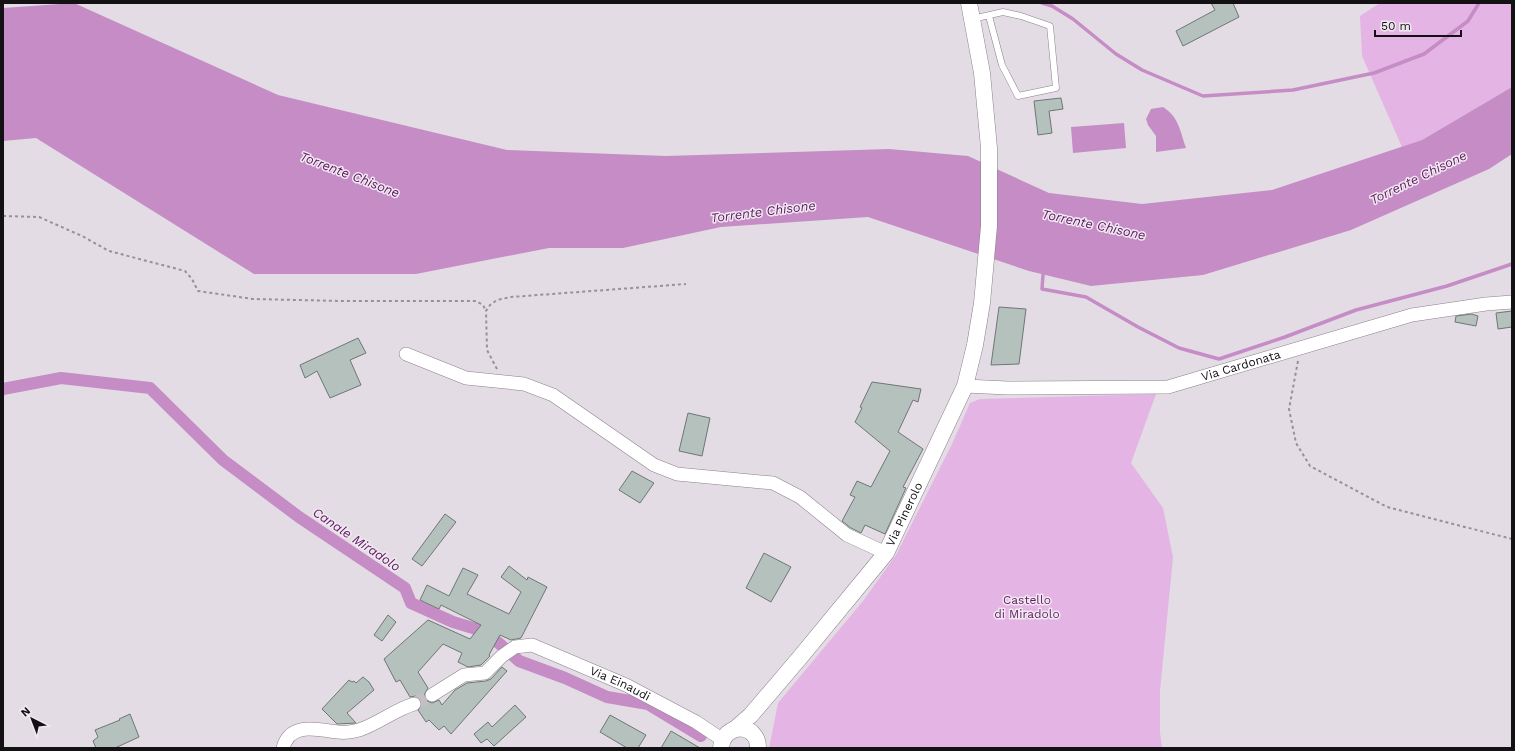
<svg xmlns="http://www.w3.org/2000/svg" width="1515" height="751" viewBox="0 0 1515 751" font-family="'Work Sans',sans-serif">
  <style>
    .green { fill: #e4b4e4 }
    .water { fill: #c58cc6 }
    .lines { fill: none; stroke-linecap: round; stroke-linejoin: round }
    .stream { stroke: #c58cc6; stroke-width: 3.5 }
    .canal { stroke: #c58cc6; stroke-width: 12 }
    .building { fill: #b5c1bd; stroke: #6d7774 }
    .minor-tunnel { stroke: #c5bec5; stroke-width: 13; stroke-dasharray: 13 6; stroke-linecap: butt }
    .service-casing { stroke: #8a828a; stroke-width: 7 }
    .minor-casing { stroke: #8a828a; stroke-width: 14 }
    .tertiary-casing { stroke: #8a828a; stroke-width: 17 }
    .path { stroke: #979197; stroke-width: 2; stroke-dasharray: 3 3; stroke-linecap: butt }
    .service { stroke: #fff; stroke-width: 6 }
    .minor { stroke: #fff; stroke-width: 13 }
    .tertiary { stroke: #fff; stroke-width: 16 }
    .labels { text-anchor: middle; stroke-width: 3; stroke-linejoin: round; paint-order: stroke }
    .street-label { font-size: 12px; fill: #141114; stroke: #f1e9f1 }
    .park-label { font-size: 12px; fill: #601c63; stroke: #f1e9f1 }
    .water-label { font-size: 13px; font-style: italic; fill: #5c175e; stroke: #f1e9f1 }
  </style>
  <rect width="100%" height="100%" fill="#e4dce4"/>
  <path class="green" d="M 1380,3 L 1512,3 L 1512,87 L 1422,140 L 1402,147 L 1362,56 L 1360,16 Z
    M 1156,394 L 1131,463 L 1163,508 L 1173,557 L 1160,691 L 1160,732 L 1162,748 L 769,748 L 778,703 L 863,601 L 896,555 L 952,444 L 970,403 L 980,399 Z"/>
  <path class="water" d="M 74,3 L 278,95 L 507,150 L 666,156 L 889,149 L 968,156 L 1049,193 L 1142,204 L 1272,190 L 1422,140 L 1512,87 L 1512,154 L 1489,169 L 1351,230 L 1203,275 L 1091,286 L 1029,271 L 868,217 L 721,227 L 623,248 L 549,248 L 416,274 L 254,274 L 36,138 L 3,141 L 3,8 Z
    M 1163,107 C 1179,117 1180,131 1186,148 L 1156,152 L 1156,136 L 1148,125 L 1146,119 L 1151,109 Z
    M 1124,123 L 1126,148 L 1073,153 L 1071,127 Z"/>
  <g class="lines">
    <path class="stream" d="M 1042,3 L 1052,6 L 1073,19 L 1116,54 L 1142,70 L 1203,96 L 1293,90 L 1374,73 L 1424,54 L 1468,21 L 1479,3
      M 1043,275 L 1042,289 L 1086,297 L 1138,327 L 1179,348 L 1219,359 L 1285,337 L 1356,310 L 1447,286 L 1512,264"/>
    <path class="canal" d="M 3,389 L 61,378 L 150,388 L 223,460 L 299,517 L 405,588 L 411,603 L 453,622 L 486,632 L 519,661 L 565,678 L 607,697 L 648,704 L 701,736"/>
  </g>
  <path class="building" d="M 1211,3 L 1233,3 L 1239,17 L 1183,46 L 1176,31 L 1215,10 Z
    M 1061,98 L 1063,109 L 1049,111 L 1052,133 L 1038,135 L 1034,101 Z
    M 999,307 L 1026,309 L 1019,364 L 991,365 Z
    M 1512,311 L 1512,327 L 1498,329 L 1496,313 Z
    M 1472,314 L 1478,316 L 1476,326 L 1455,322 L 1456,316 Z
    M 358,338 L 366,353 L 350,360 L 361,385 L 330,398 L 317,371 L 305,378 L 300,365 Z
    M 872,382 L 921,389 L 918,402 L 913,400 L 898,432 L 923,449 L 903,487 L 906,488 L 885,534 L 865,525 L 861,533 L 851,528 L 842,521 L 855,497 L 850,495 L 857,481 L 871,487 L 890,451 L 855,422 L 862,408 L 860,407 Z
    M 688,413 L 710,418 L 702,456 L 679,451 Z
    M 632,471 L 654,483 L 640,503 L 619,490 Z
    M 445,514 L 456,522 L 422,566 L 412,559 Z
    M 764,553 L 791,567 L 771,602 L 746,588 Z
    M 509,566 L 527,580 L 528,577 L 547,587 L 521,638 L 511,640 L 500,635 L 489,655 L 490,656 L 481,665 L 468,667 L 458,662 L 462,653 L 443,644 L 418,672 L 428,688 L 424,695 L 425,700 L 432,703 L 439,700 L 442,705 L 455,690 L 467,683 L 486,681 L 491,679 L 502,667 L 507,671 L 451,734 L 444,726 L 439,730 L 429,720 L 426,722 L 418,710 L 422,706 L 421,701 L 416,696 L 410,697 L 400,680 L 396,682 L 384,659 L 428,620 L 470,639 L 481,625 L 441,605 L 439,609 L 420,600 L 427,585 L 449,596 L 463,568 L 478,575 L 467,594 L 509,614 L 521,592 L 501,577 Z
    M 388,615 L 396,622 L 382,641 L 374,635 Z
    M 363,677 L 369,682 L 374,690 L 347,713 L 356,723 L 337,724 L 322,709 L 349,680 L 352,682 L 354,681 L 356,683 Z
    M 515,705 L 526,717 L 494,746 L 487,739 L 481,743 L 474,734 L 488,722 L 492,727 Z
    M 130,714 L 139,737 L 115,748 L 96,748 L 93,741 L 98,737 L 95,730 L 120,720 L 119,719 Z
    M 610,715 L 646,735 L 638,748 L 627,748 L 600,732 Z
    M 671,731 L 700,748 L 661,748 Z"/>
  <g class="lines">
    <path class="minor-tunnel" d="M 414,704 L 432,695"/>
    <g class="service-casing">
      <path id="service" d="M 972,19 L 1003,12 L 1021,16 L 1050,26 L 1056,88 L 1018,96 L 1002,65 L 989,16"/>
    </g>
    <g class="minor-casing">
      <g id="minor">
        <path d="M 406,354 L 466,378 L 524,384 L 553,395 L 654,465 L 677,474 L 773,483 L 800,497 L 847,535 L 886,553"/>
        <path id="s1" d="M 965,386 L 1007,388 L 1168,387 L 1412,315 L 1486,304 L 1512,302"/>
        <path id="s2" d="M 432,695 L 464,675 L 485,673 L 502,656 L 515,647 L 532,645 L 626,685 L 696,722 L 723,740"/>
        <path d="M 283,748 C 290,721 318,730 338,732 C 345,733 352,732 359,730 C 378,724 394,710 414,704"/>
      </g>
    </g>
    <g class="tertiary-casing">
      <g id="tertiary">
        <path id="s3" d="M 735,729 L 751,715 L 802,655 L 886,553 L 965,386 L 975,345 L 982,303 L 989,226 L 989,148 L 982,73 L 969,3"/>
        <path d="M 721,748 C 723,722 758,722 758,748"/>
      </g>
    </g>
    <path class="path" d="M 3,216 L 39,217 L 82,236 L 109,251 L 185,271 L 192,279 L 198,291 L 253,299 L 342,301 L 476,301 L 483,305 L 486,311
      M 1298,361 L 1289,409 L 1296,443 L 1310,466 L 1387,507 L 1512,539
      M 497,369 L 487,350 L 486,311 L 490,305 L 497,300 L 511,297 L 686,284"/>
    <use href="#service" class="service"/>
    <use href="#minor" class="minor"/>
    <use href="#tertiary" class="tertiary"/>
  </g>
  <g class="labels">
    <g class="street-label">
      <text dy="4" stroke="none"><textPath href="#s1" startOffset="279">Via Cardonata</textPath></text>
      <text dy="4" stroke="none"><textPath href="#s3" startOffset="275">Via Pinerolo</textPath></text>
      <text dy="4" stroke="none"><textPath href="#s2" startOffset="212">Via Einaudi</textPath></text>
    </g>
    <g class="park-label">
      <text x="1027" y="604">Castello<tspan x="1027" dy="14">di Miradolo</tspan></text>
    </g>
    <g class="water-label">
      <text transform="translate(350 174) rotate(21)" y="5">Torrente Chisone</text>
      <text transform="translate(1418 177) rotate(-26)" y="5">Torrente Chisone</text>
      <text transform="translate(763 211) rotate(-7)" y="5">Torrente Chisone</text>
      <text transform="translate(1094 224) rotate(12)" y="5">Torrente Chisone</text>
      <text transform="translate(357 539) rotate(34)" y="5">Canale Miradolo</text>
    </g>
  </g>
  <rect width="1515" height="751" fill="none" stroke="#141114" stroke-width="8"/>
  <g transform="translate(32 719) rotate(318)" stroke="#f1e9f1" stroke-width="3" paint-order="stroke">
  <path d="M0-3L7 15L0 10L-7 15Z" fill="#141114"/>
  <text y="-6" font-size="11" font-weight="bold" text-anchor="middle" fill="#141114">N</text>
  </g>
  <path d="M1375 30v6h86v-6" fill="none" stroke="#141114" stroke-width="2"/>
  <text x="1381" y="30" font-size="12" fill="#141114" stroke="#f1e9f1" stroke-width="3" paint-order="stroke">50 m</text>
</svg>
